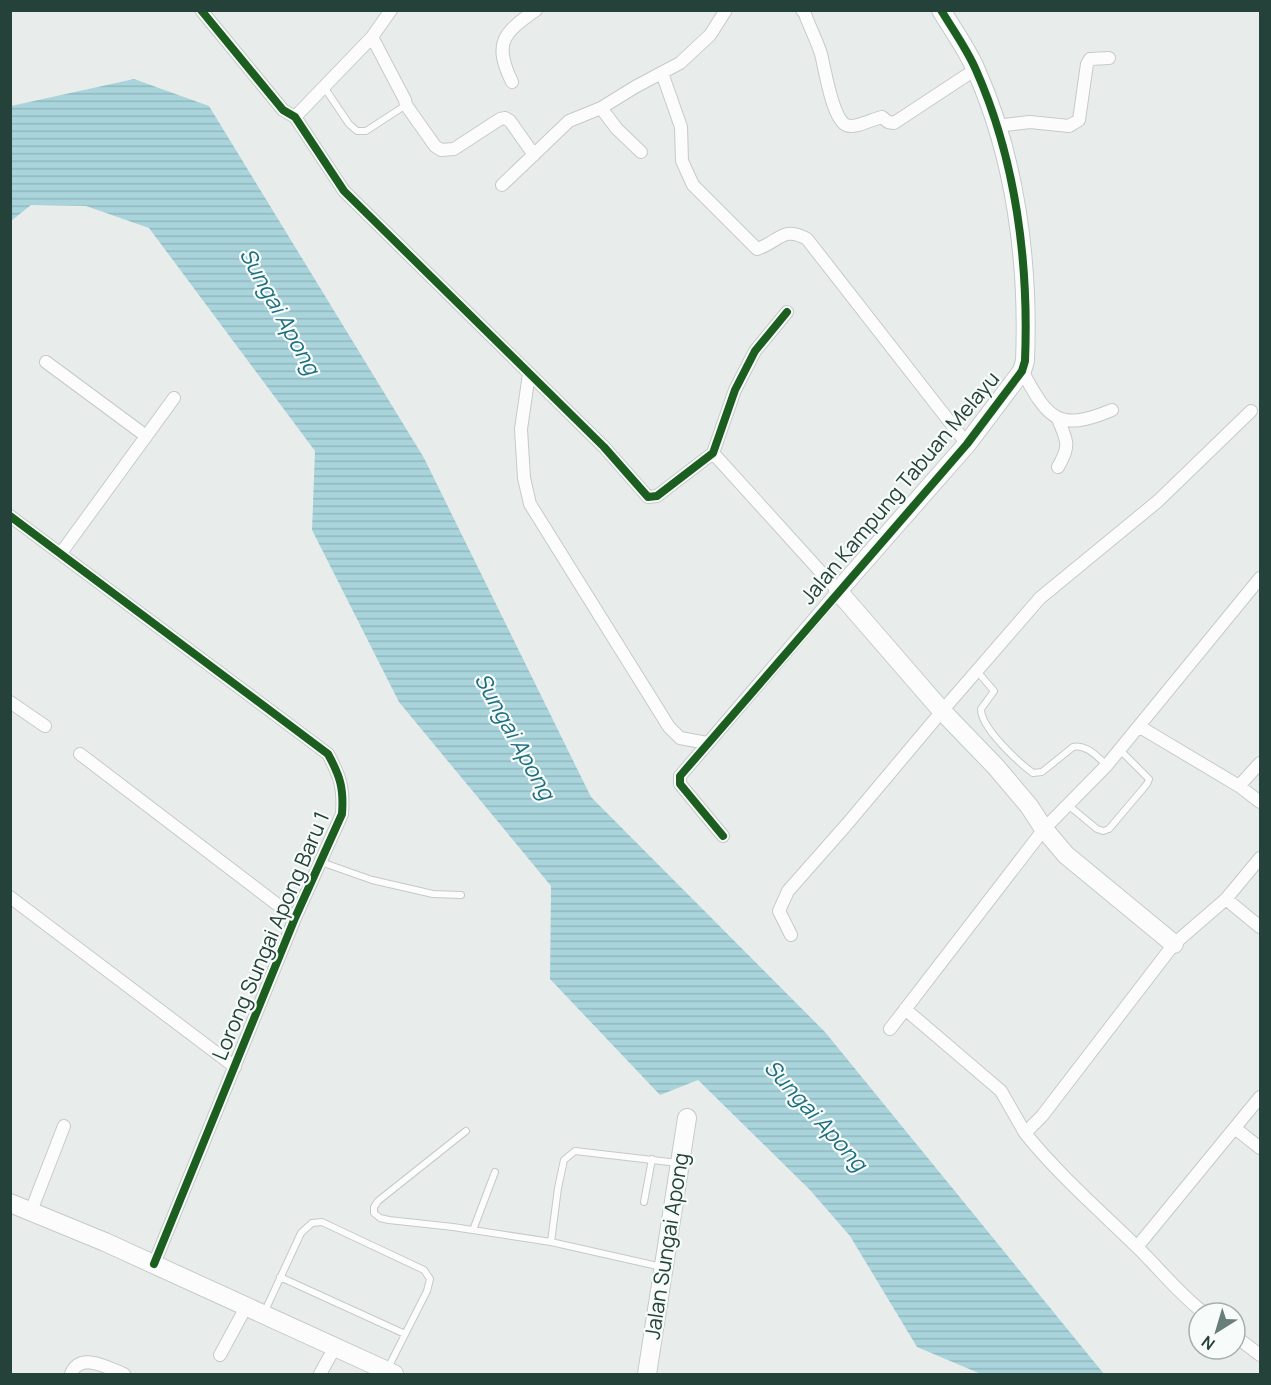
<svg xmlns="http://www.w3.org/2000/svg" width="1271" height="1385" viewBox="0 0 1271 1385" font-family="Manrope,sans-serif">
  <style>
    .water { fill: url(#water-rules) }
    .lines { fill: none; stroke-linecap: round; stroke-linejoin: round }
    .lane-casing { stroke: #c5cac8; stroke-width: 8 }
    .street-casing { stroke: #c5cac8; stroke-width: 14 }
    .secondary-casing { stroke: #c3cbc8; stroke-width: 20 }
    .lane { stroke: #fcfcfc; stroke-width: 6 }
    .street { stroke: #fcfcfc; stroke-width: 12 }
    .secondary { stroke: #fcfcfc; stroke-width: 18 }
    .cycleway-casing { stroke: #f7fbf9; stroke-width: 11 }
    .cycleway { stroke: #1b5e20; stroke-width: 8 }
    .labels { text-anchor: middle; stroke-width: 4.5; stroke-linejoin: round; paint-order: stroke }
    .street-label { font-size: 21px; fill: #24423a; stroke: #f7fbf9 }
    .water-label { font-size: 22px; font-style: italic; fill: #1c6f80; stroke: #f7fbf9 }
  </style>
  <defs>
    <pattern id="water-rules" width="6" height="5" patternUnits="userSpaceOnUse" patternTransform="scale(1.5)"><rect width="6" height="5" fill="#a9d4db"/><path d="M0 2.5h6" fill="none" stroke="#91b7bd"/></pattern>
  </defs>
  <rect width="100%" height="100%" fill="#e8edeb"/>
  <path class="water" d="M 134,79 L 209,106 L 424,458 L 591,797 L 825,1032 L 1104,1374 L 981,1374 L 917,1347 L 850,1236 L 810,1190 L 698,1080 L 660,1095 L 550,979 L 551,886 L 399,702 L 312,530 L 315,451 L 149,228 L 86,206 L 31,205 L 11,221 L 11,106 Z"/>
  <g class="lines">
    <g class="lane-casing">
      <path id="lane" d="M 324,87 L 349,124 L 357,131 L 366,131 L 406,105
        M 976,670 L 994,691 L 981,709 C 981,728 1018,762 1033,773 L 1042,772 L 1073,747 C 1087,744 1097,757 1107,765
        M 1068,805 L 1097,829 L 1103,831 L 1109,829 L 1147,784 L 1149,779 L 1120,750
        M 321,862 L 372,880 L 433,894 L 461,895
        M 466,1131 L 378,1201 L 374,1207 L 374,1213 L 380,1218 L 389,1220 L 453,1227 L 551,1242 L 662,1267
        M 644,1202 L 652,1159
        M 473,1230 L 495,1172
        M 551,1242 L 558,1188 L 564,1160 L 575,1151 L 678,1163
        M 280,1277 L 405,1334
        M 264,1313 L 301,1233 L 312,1223 L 322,1222 L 424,1270 L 430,1279 L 427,1291 L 388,1368"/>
    </g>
    <g class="street-casing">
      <path id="street" d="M 201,10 L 283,110 L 295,117 L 344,191 L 604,447 L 648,497 L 657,496 L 713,453 L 735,390 L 755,351 L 787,312
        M 802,10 L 805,14 C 810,28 817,41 821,54 C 825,69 832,118 846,125 C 855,129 872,119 882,117 L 888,122 L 894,123 L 976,69
        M 372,37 L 405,100 L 406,105 L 435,146 L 441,150 L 454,149 L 500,119 L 505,118 L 510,121 L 534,155
        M 662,73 L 681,127 L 682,161 L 693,185 L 757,249 C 779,242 783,225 807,239 L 967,444
        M 512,82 C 493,43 503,33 536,10
        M 601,108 L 617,129 L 641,152
        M 295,117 L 372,37 L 391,10
        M 996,126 L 1030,122 L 1069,126 L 1079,120 L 1087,64 L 1090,59 L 1109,58
        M 502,185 L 569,121 L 601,108 L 635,87 L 680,63 L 710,35 L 726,10
        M 46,362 L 146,436
        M 1022,371 C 1048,418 1057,433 1112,410
        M 529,374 L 521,429 L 524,478 L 530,504 L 669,727 L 680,738 L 707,743
        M 713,453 L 838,591 L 680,776 L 680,784 L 723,836
        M 1058,467 C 1071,445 1067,441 1058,419
        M 10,516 L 328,754 C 340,776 344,788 342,814 L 295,918 L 154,1264
        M 61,553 L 174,398
        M 10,702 L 45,726
        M 1140,727 L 1239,786 L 1260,802
        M 80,754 L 295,918
        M 1239,786 L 1260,763
        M 10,897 L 235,1067
        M 1226,899 L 1260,927
        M 791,935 L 779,911 L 788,891 L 848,823 L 942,711 L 1040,598 L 1158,501 L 1251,411
        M 905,1009 L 1001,1091 L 1025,1133 L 1042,1116 L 1174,944 L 1226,899 L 1260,858
        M 890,1029 L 1044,829 L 1107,765 L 1260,578
        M 1236,1129 L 1260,1148
        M 1025,1133 C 1058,1174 1098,1209 1135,1245 C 1159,1268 1178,1293 1204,1313
        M 31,1211 L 64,1126
        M 1137,1247 L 1260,1097
        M 1235,1336 L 1260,1355
        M 220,1355 L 246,1307
        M 71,1374 C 80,1351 108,1368 124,1374
        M 320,1374 L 335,1347"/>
    </g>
    <g class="secondary-casing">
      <path id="secondary" d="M 941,10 C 953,30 967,49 976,70 C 1016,160 1029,263 1025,361 L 1022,371 L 967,444 L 838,591 L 942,711 L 996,767 L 1029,806 L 1044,829 L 1066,855 L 1174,944
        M 10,1203 L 105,1242 L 394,1374
        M 647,1374 L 687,1118"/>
    </g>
    <use href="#lane" class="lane"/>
    <use href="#street" class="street"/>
    <use href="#secondary" class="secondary"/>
    <g class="cycleway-casing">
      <path id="cycleway" d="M 201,10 L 283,110 L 295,117 L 344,191 L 604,447 L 648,497 L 657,496 L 713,453 L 735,390 L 755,351 L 787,312
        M 10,516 L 328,754 C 340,776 344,788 342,814 L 295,918 L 154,1264
        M 723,836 L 680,784 L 680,776 L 967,444 L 1022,371 L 1025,361 C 1029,263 1016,160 976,70 C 967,49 953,30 941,10"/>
    </g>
    <use href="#cycleway" class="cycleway"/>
  </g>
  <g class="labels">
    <g class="street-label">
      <text transform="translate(900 488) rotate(-50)" y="7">Jalan Kampung Tabuan Melayu</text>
      <text transform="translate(271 936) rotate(-67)" y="7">Lorong Sungai Apong Baru 1</text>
      <text transform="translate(667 1246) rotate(-81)" y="7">Jalan Sungai Apong</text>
    </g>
    <g class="water-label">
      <text transform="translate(280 311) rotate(61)" y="8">Sungai Apong</text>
      <text transform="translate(515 736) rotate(61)" y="8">Sungai Apong</text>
      <text transform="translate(816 1115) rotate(48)" y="8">Sungai Apong</text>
    </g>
  </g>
  <rect width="1271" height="1385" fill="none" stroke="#24423a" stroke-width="24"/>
  <g transform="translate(1217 1331) rotate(217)"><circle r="28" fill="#f7fbf9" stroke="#a3b1ad" stroke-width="1.5"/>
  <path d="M0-4.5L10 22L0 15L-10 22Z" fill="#697e78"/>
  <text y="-9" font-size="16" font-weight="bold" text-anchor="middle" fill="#24423a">N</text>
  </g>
</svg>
